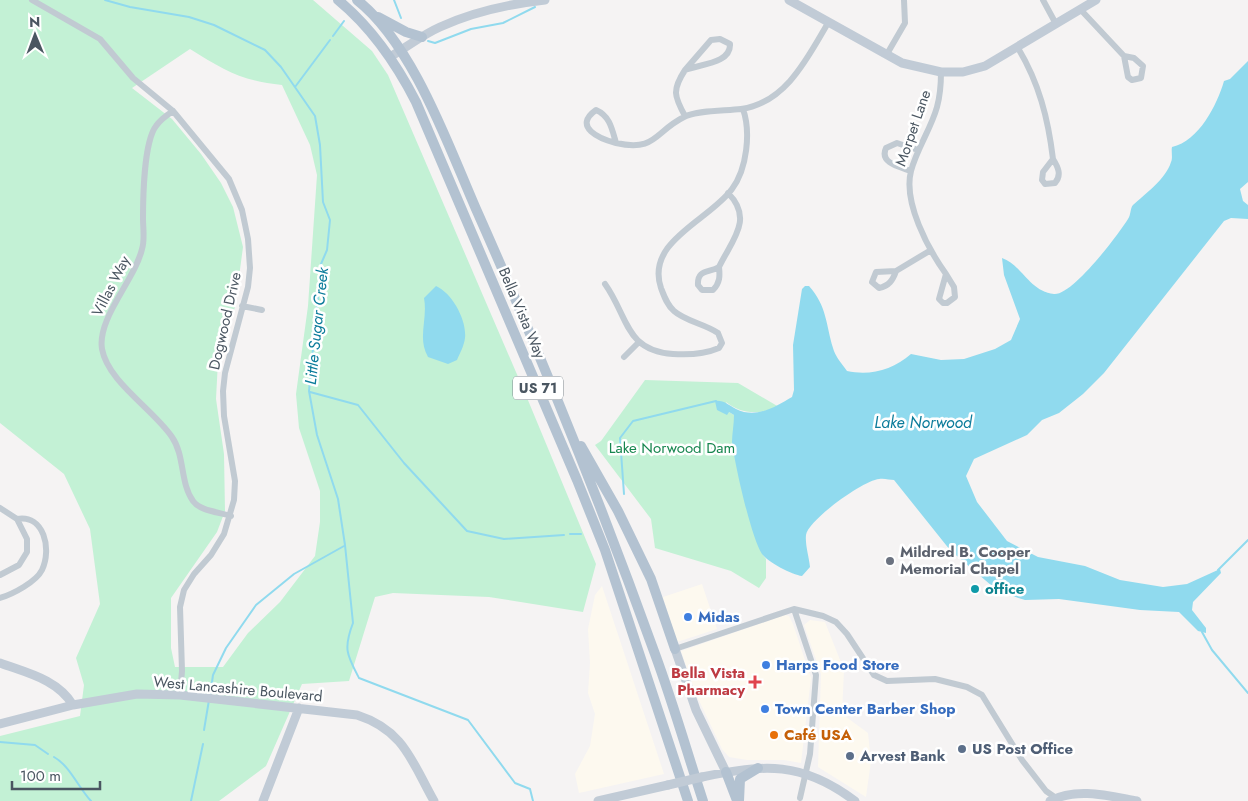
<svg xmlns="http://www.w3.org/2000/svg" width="1248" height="801" viewBox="0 0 1248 801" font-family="Jost,sans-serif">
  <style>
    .commercial { fill: #fdf9ef }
    .green { fill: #c3f1d5; fill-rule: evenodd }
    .water { fill: #90daee }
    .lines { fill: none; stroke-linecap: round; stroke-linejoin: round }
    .stream { stroke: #90daee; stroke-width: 2 }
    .street { stroke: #c1cad2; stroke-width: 6 }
    .secondary { stroke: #c1cbd6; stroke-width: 9 }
    .primary { stroke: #b3c2d1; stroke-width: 10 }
    .secondary-bridge { stroke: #c1cbd6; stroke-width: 9 }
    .worship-dot { fill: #6b7280; stroke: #fff; stroke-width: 2 }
    .culture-dot { fill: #0f9aa8; stroke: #fff; stroke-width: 2 }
    .shop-dot { fill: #3f7fe0; stroke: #fff; stroke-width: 2 }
    .health-dot { fill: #e0444e; stroke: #fff; stroke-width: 2 }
    .food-dot { fill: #e8710a; stroke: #fff; stroke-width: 2 }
    .service-dot { fill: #5c6f8a; stroke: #fff; stroke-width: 2 }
    .labels { text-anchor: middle; stroke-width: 5; stroke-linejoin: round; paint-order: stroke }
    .shield { fill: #fff; stroke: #808990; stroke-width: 1 }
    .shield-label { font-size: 14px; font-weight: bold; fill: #4a5661 }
    .street-label { font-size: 15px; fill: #4a5661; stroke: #fff }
    .park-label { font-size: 15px; fill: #17864f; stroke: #fff }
    .worship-label { font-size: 15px; font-weight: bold; fill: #5b616d; stroke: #fff; text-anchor: start }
    .culture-label { font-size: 15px; font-weight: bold; fill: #0d838f; stroke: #fff; text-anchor: start }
    .shop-label { font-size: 15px; font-weight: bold; fill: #366cbe; stroke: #fff; text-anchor: start }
    .health-label { font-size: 15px; font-weight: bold; fill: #be3a42; stroke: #fff; text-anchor: end }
    .food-label { font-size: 15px; font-weight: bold; fill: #c56008; stroke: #fff; text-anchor: start }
    .service-label { font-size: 15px; font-weight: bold; fill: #4e5e75; stroke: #fff; text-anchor: start }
    .water-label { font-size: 16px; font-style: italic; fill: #0c7c9b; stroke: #fff }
  </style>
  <rect width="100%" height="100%" fill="#f5f3f3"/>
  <path class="commercial" d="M 702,584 L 717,629 L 677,642 L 663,597 Z
    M 602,586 L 664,774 L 579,793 L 575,774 L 590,746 L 595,714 L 588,693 L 590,663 L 588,629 L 595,595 Z
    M 785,615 L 789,616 L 793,624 L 811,678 L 801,763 L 784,760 L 747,760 L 729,757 L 722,749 L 696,694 L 681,651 Z
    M 810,620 L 825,622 L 844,670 L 842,714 L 868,733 L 871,761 L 866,797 L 818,767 L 821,674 L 804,625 Z"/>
  <path class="green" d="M 0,0 L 313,0 L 372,51 L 388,75 L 525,393 L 596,564 L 583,612 L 489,597 L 393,593 L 375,597 L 349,681 L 302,684 L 266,766 L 219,801 L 0,801 L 0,736 L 80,716 L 84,685 L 76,658 L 100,604 L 90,529 L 64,474 L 0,423 ZM 190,49 C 224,70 241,81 282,85 L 310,145 L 317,175 L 308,306 L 296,394 L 299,428 L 320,491 L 320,522 L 315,556 L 280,602 L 248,633 L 223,667 L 175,667 L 171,648 L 171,598 L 217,532 L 225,511 L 224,454 L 216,399 L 218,361 L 235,307 L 243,247 L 233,207 L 221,183 L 201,154 L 172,119 L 132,88 Z
    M 645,380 L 738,383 L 779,407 C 760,414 742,415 726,402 L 729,412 L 734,415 L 734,433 L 763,555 L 766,559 L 766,578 L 759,588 L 731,571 L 655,548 L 651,519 L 595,445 L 601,441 Z"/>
  <path class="water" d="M 1248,61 L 1248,182 L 1240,189 L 1243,201 L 1248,205 L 1248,219 L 1231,218 L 1224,221 L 1104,373 L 1083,394 L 1059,413 L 1042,420 L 1027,435 L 974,459 L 966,476 L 977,502 L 1007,541 L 1038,557 L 1085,566 L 1120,580 L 1163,587 L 1187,584 L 1220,569 L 1221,573 L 1193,602 L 1192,610 L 1206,628 L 1206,633 L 1198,631 L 1179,612 L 1140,610 L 1059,599 L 1025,600 L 999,592 L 950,550 L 894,480 C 890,480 884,478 879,479 C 864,480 808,520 806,535 C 805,545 809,557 810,567 L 802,576 C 792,575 768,562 762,554 C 751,537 735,465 732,442 C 732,434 734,424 734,415 L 729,412 L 727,415 L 717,410 L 715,401 C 724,400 728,405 736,409 C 756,419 775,407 792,397 L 794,390 L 793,345 L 802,289 L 805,286 L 809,286 C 827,306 826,325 833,348 C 835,356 842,364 847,371 C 870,376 893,370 911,354 L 941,360 L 964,359 L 995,349 L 1011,340 L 1020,319 L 1004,275 L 1002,258 C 1022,265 1030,292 1054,294 C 1072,296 1118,235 1128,219 C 1131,215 1130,208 1133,205 C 1145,194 1166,179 1171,162 C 1173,158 1171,151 1172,147 C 1199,141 1217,105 1224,81 L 1230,79 Z
    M 436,286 C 452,293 467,320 465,338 C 464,346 460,353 457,360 L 448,364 L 428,357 C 417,338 428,319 424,298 Z"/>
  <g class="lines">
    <path class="stream" d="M 105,0 L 130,7 L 189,17 L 214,25 L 265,50 L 281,67 L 315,116 L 320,145 L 323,202 L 330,220 L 327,250 L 321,264 L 309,391 L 317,435 L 338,499 L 345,545 L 353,623 C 343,649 347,655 359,678 L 468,720 L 515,783 L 530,789 L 533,801
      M 394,0 L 401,18
      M 333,36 L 344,21
      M 428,41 L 435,43 L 471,29 L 503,23 L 535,7
      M 295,87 L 330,40
      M 310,392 L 358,405 L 404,463 L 467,531 L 504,539 L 564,535
      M 624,494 L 620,438 L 633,421 L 716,401
      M 570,534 L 581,534
      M 1218,570 L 1248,540
      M 1202,632 L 1212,650 L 1248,693
      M 210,696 L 213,675 L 226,648 L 256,605 L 294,574 L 344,546
      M 204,730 L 209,700
      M 0,742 L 35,745 L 48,754
      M 54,757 C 70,766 78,787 91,801
      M 191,801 L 203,744"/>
    <path class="street" d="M 32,0 L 100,39 L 133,78 L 173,111 L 229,179 L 242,210 L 248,239 L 250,268 L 248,287 L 225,373 L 223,391 L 224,416 L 235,481 L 234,500 L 224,534 L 211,555 L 194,574 L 184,590 L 180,607 L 182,671 L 180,695
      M 1043,0 L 1056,24
      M 1080,9 L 1124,56 L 1128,77 L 1132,80 L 1141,78 L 1143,66 L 1134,58 L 1124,56
      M 1018,48 C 1039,83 1048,118 1053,159 L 1043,172 L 1042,180 L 1045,184 L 1055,183 C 1062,175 1058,167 1053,159
      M 887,54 L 905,23 L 904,0
      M 941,72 C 941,84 940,96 937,107 C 931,129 917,148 911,171 C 903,202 928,249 946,274 L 939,299 L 943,303 L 947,303 L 955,297 L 954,287 L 946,274
      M 173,111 C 167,115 160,120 156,126 C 144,142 143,198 143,219 C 143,228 145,240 142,249 C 135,280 97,318 102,349 C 108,382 153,409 172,437 C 185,456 180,483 193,501 C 200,511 219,512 231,516
      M 685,116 C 674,96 672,90 685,70 C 699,64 731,64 730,44 L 720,39 L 711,40 L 685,70
      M 616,143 C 600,139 572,127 596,110 C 610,116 612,129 616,143 C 656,152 654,132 684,117 C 698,110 725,111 741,109 C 786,103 808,57 828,23
      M 911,171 C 900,167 879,163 886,148 L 897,143 L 918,150
      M 719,267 C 720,276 720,283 713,290 L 702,290 L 698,285 C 697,269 709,273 719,267 C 732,240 754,219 728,193
      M 896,271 C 893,280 889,286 879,288 L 872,282 L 876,272 L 896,271 L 931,250
      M 605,284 C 628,316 625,351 673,354 C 688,355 705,354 719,348 L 722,343 L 718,333 C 705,324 685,321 674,311 C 667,305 664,296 661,288 C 645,241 710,220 732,189 C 747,169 751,132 743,109
      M 242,306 L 262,310
      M 624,357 L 638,343
      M 0,508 L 17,519 L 27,539 L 27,552 L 19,565 L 0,575
      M 0,598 C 13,594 36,582 42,570 C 52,549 44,514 17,519
      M 794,609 L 816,675 L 810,754 L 800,798
      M 675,649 L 794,609 L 823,616 L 836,622 L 847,634 L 874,675 L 887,681 L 935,679 L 967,687 L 982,695 L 1022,760 L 1046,791 L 1056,798"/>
    <path class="secondary" d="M 789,0 L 902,63 L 941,72 L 963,72 L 985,66 L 1096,0
      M 390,57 C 407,47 422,35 440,27 C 473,12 509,4 545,0
      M 675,649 L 696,710 L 726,772
      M 0,663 C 27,673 57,679 73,705
      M 0,724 L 73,705 L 137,694 L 180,695 L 357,715 C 404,730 412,762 434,801
      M 702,777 C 765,764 802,761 855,801
      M 263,801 L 299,708
      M 598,801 L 668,785
      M 1050,801 C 1077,787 1109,796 1137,801"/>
    <path class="primary" d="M 338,0 C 372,28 396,63 416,102 L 577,480 L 605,550 L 688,801
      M 357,0 C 413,44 448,145 476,209 C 541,355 601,504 655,654 C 673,703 687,752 703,801
      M 378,17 L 406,32 L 422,37
      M 581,446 L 618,511 L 651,579 L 675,649
      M 726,772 L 736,798
      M 739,801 L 740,779 L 758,768"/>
    <path class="secondary-bridge" d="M 668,785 L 702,777"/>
  </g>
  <circle class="worship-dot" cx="890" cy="561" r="5"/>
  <circle class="culture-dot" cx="975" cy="589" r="5"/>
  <g class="shop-dot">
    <circle cx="688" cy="617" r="5"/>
    <circle cx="766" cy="665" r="5"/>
    <circle cx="765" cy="709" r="5"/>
  </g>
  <path class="health-dot" d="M752.5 674.5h5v5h5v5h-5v5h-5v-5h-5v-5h5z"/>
  <circle class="food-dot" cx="774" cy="735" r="5"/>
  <g class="service-dot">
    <circle cx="962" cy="749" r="5"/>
    <circle cx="850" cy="756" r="5"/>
  </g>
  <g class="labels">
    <rect class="shield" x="513" y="376.5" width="50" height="23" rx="4"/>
    <g class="shield-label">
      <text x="538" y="393">US 71</text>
    </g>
    <g class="street-label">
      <text transform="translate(913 128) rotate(-71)" y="5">Morpet Lane</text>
      <text transform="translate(111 286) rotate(-63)" y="5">Villas Way</text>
      <text transform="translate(522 313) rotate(67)" y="5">Bella Vista Way</text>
      <text transform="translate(225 321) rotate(-77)" y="5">Dogwood Drive</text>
      <text transform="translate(238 689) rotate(5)" y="5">West Lancashire Boulevard</text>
    </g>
    <g class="park-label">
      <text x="672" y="453">Lake Norwood Dam</text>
    </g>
    <g class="worship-label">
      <text x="900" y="557">Mildred B. Cooper<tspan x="900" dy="17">Memorial Chapel</tspan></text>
    </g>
    <g class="culture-label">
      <text x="985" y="594">office</text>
    </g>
    <g class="shop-label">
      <text x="698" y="622">Midas</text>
      <text x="776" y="670">Harps Food Store</text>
      <text x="775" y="714">Town Center Barber Shop</text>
    </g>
    <g class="health-label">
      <text x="745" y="678">Bella Vista<tspan x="745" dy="17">Pharmacy</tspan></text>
    </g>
    <g class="food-label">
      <text x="784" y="740">Café USA</text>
    </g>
    <g class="service-label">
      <text x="972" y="754">US Post Office</text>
      <text x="860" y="761">Arvest Bank</text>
    </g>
    <g class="water-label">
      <text transform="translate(316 326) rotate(-84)" y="6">Little Sugar Creek</text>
      <text x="923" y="428">Lake Norwood</text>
    </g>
  </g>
  <g transform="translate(35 35) rotate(359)" stroke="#ffffff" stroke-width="4" paint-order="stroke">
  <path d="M0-4L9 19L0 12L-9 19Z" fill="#4a5661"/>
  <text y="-8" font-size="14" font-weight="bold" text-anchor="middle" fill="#4a5661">N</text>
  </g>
  <path d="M12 781v8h88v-8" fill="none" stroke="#4a5661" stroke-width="2.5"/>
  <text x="20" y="781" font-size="15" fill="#4a5661" stroke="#ffffff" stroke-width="4" paint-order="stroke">100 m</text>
</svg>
